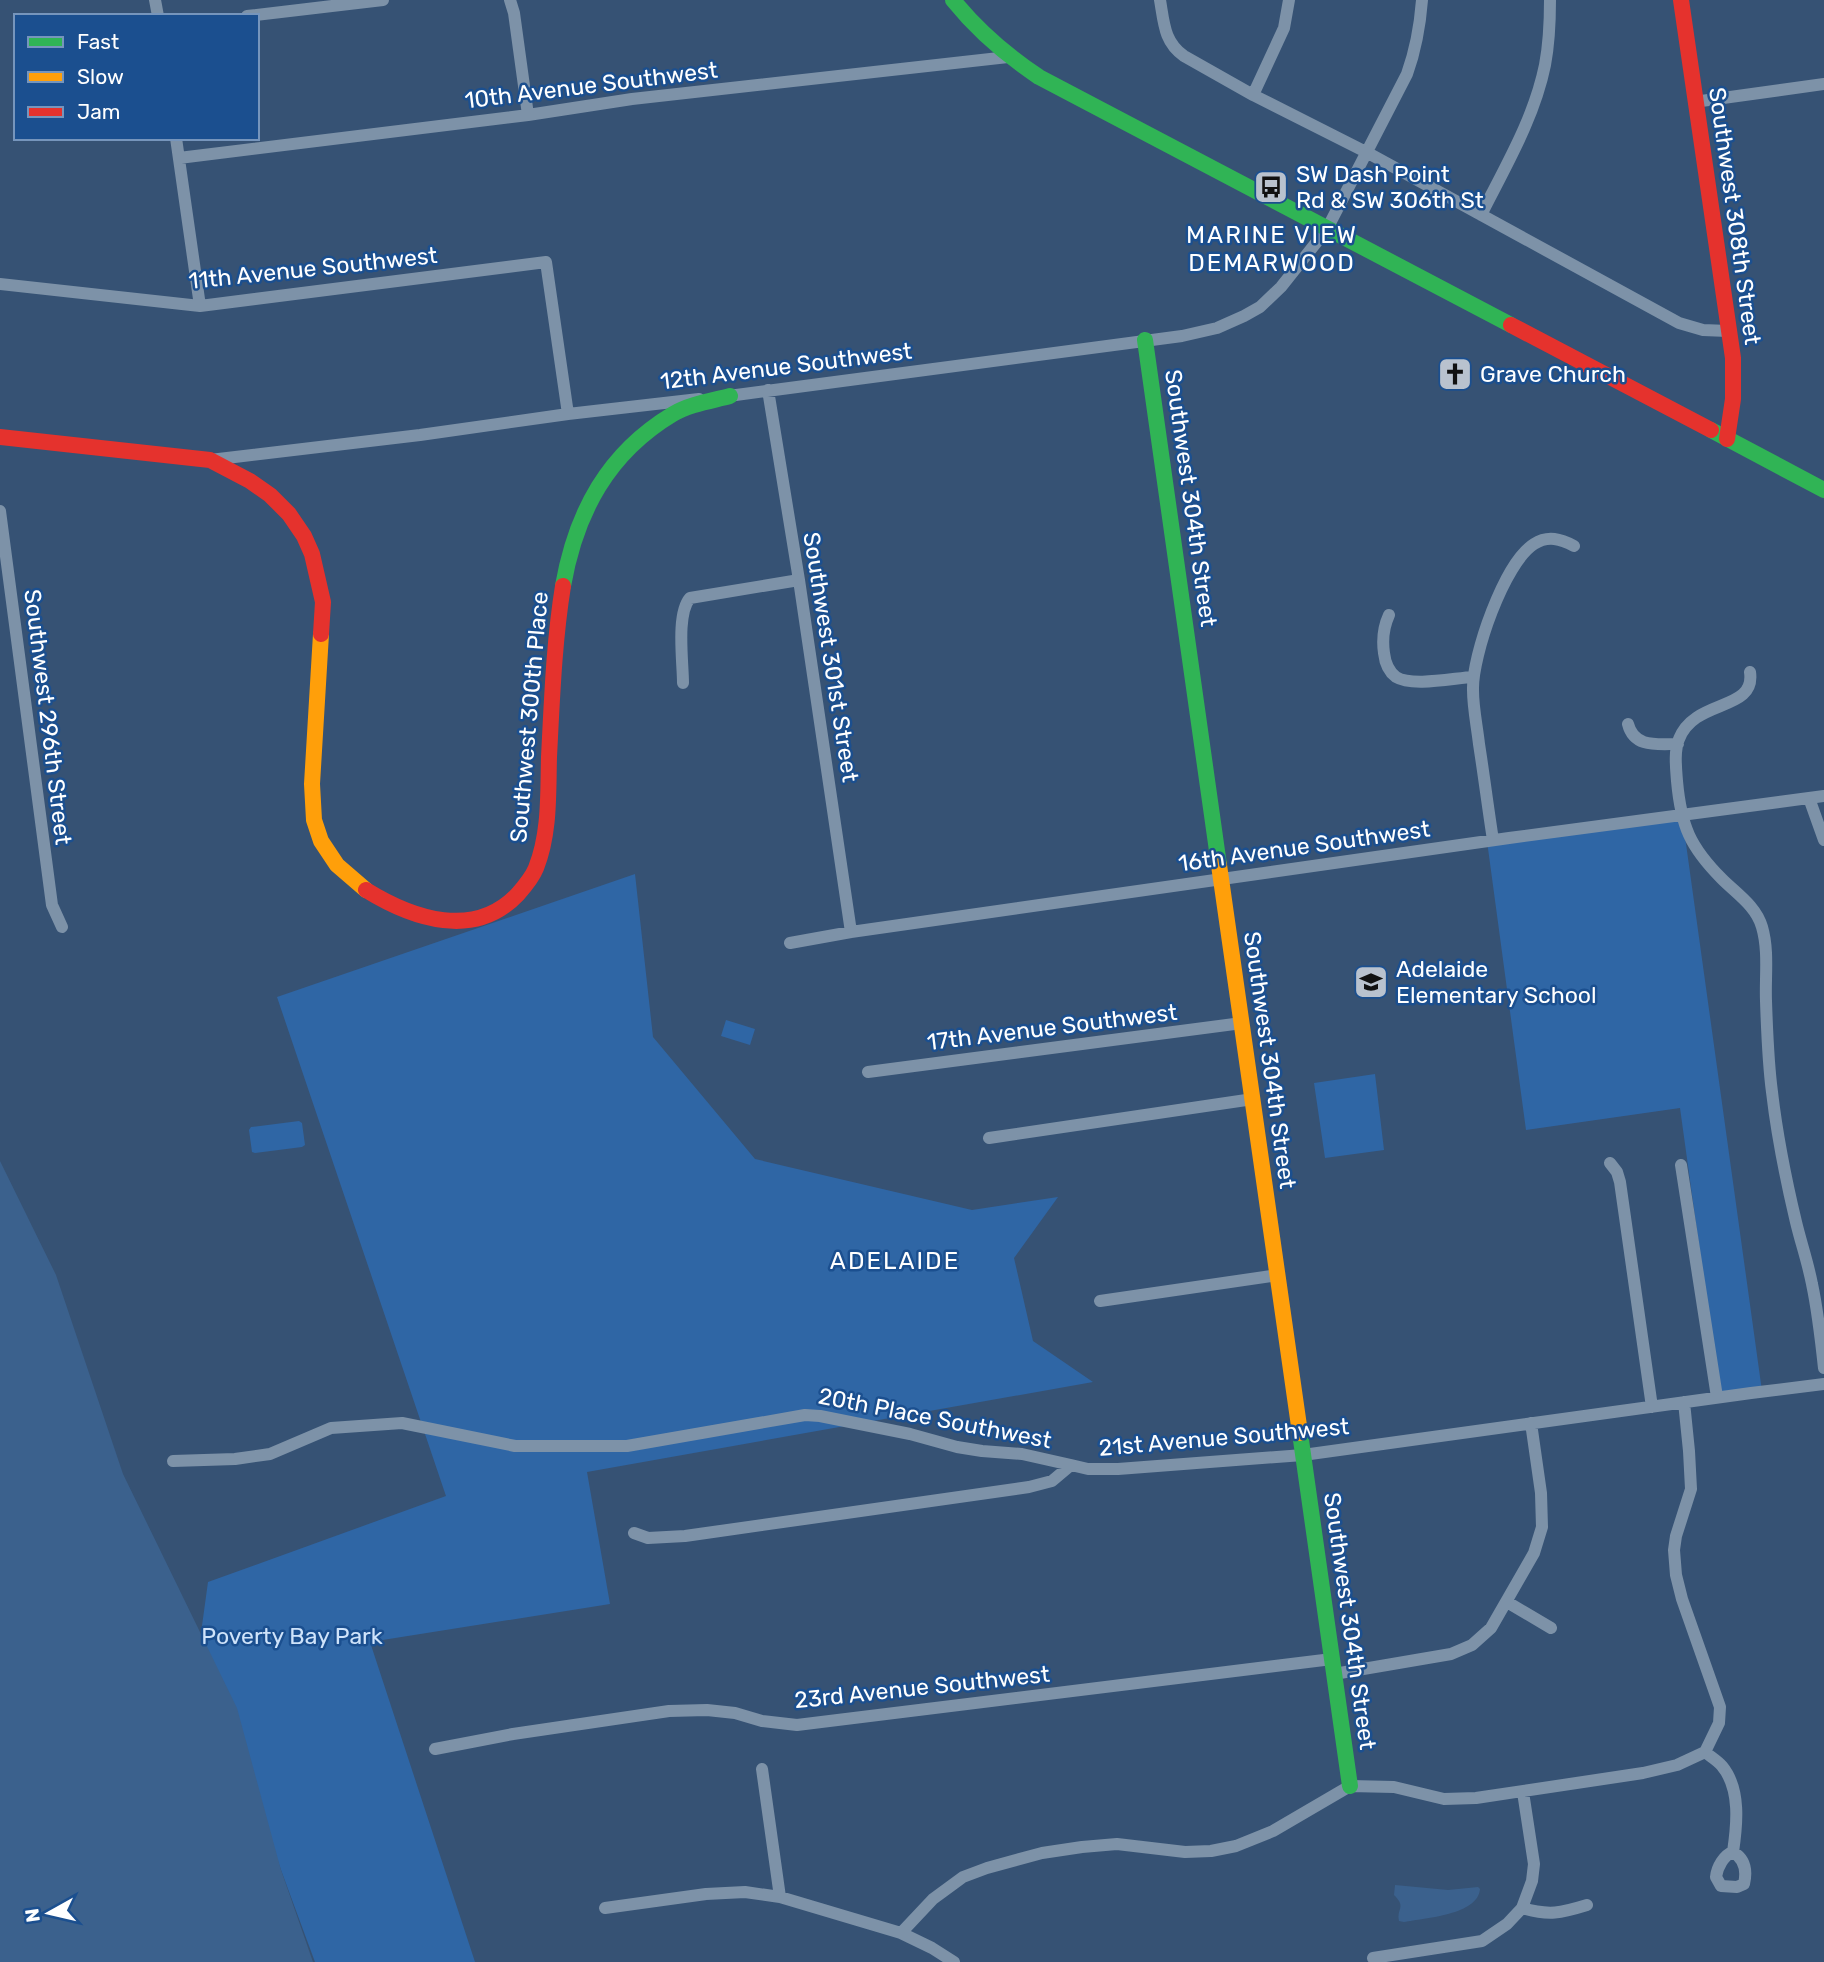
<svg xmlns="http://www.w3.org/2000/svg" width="1824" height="1962" viewBox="0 0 1824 1962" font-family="Rubik,sans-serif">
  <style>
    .green { fill: #2f66a5 }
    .water { fill: #3b618d }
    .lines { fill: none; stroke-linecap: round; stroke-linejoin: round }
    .street { stroke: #7d92a8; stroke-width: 12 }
    .fast { stroke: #30b455; stroke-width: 16 }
    .slow { stroke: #ff9f0a; stroke-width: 16 }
    .jam { stroke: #e5322d; stroke-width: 16 }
    .labels { text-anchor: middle; stroke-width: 5; stroke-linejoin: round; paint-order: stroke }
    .street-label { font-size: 23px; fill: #fff; stroke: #1b4f8f }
    .poi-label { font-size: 23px; fill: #fff; stroke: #1b4f8f; text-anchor: start }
    .park-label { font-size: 23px; fill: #cfe3fa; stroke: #1b4f8f }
    .neighbourhood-label { font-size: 24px; letter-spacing: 2px; fill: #fff; stroke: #1b4f8f }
  </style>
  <rect width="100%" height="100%" fill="#365274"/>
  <path class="green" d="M 1682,815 L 1762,1391 L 1720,1397 L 1680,1108 L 1526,1130 L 1487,841 Z
    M 635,874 L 653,1037 L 755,1159 L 972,1210 L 1058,1197 L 1014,1258 L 1033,1341 L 1093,1382 L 587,1472 L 610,1604 L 370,1642 L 475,1962 L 315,1962 L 281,1870 L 201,1633 L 208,1582 L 446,1496 L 277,997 Z
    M 726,1020 L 755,1029 L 750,1045 L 721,1036 Z
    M 1375,1074 L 1384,1150 L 1325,1158 L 1314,1083 Z
    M 299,1121 L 302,1123 L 305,1145 L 302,1147 L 255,1153 L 252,1152 L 249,1130 L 251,1127 Z"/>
  <path class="water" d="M 0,1161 L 56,1275 L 123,1474 L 237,1708 L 281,1870 L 313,1962 L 0,1962 Z
    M 1395,1885 L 1448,1890 L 1478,1887 L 1480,1889 C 1478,1915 1425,1918 1404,1922 L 1399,1921 C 1396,1908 1407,1908 1394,1895 Z"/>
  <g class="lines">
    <path class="street" d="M 155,0 L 158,16
      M 510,0 L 514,13 L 528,115
      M 1160,0 C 1164,23 1164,42 1184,56 L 1253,95 L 1368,153 L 1679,323 L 1703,330 L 1728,331
      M 247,16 L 383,0
      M 1253,95 L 1284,28 L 1289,0
      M 1694,102 L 1824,84
      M 176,138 L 200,306
      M 179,158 L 528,115 L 632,99 L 1008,57
      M 1481,215 C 1505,167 1534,119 1545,65 C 1549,44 1550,21 1550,0
      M 0,284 L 200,306 L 546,262 L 568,414
      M 768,390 L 799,580 L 851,932
      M 721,397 L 1182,336 L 1217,328 L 1244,316 L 1260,307 L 1281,287 L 1327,229 L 1407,74 C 1416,49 1420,26 1422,0
      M 210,460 L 420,435 L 568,414 L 699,399
      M 0,511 L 52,905 L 62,927
      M 1389,615 C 1383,628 1382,639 1384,653 C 1385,662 1388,671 1396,677 C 1412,687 1454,678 1473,677
      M 1750,672 C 1756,712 1695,698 1679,739 C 1674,751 1676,768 1677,781 C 1681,826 1690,847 1722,879 C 1737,894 1756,906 1762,927 C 1769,951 1765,977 1766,1001 C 1767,1031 1768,1062 1772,1092 C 1777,1135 1786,1180 1796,1222 C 1801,1243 1808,1263 1812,1284 C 1818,1312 1821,1340 1824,1368
      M 683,683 C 683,662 676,614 690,598 L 799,580
      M 1628,724 C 1634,748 1657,744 1678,744
      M 1809,798 L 1824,840
      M 1493,840 C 1488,808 1484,776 1479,744 C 1477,726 1473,708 1473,690 C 1472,656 1504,563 1534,544 C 1548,535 1561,539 1574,546
      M 790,943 L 851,932 L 1509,838 L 1824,796
      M 868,1072 L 1242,1023
      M 989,1138 L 1253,1099
      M 1610,1163 L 1617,1172 L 1620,1182 L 1652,1407
      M 1681,1165 L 1717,1397
      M 1100,1301 L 1278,1275
      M 1684,1402 L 1689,1451 L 1691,1489 L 1676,1536 L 1674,1550 L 1676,1575 L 1682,1599 L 1720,1707 L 1719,1723 L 1705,1752 C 1711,1757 1718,1761 1722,1766 C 1741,1789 1737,1825 1733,1852 C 1745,1859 1747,1871 1744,1884 L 1737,1887 L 1721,1886 L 1716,1877 C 1717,1867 1724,1855 1733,1852
      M 173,1461 L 235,1459 L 270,1454 L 331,1428 L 402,1423 L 515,1446 L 627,1446 L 805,1415 L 820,1416 L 910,1434 L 957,1447 L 982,1451 L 1022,1454 L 1071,1465
      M 634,1533 L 648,1538 L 685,1536 L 1029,1487 L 1052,1481 L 1071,1465 L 1088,1469 L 1118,1469 L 1303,1455 L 1751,1393 L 1824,1384
      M 1507,1602 L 1551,1628
      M 1334,1674 L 1451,1654 L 1472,1645 L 1491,1628 L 1534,1553 L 1542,1527 L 1541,1493 L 1531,1423
      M 435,1749 L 513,1734 L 669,1711 L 707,1710 L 735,1713 L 762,1721 L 797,1725 L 1332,1659
      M 762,1769 L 780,1897
      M 605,1908 L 706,1894 L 745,1892 L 780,1897 L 901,1933 L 933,1899 L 963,1877 L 987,1868 L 1042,1853 L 1082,1847 L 1117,1844 L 1185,1852 L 1211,1851 L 1236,1846 L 1273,1831 L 1350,1786 L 1394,1787 L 1444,1799 L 1476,1798 L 1643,1773 L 1677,1765 L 1705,1752
      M 1522,1908 C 1549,1916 1561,1913 1587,1905
      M 901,1933 L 932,1948 L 954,1962
      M 1373,1958 L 1482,1941 L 1507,1924 L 1522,1908 L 1532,1881 L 1534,1864 L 1523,1792"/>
    <path class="fast" d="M 953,0 C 978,31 1006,55 1039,77 L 1511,325
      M 1145,340 L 1219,865
      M 1711,430 L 1824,490
      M 563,586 C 576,512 608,453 673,414 C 690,404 711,401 730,396
      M 1300,1433 L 1350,1786"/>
    <path class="slow" d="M 321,634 L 312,784 L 314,820 L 321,841 L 337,865 L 366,890
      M 1219,865 L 1300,1433"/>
    <path class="jam" d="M 1681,0 L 1733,358 L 1733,399 L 1727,439
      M 1511,325 L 1711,430
      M 0,437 L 210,460 L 250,481 L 270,495 L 289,514 L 304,536 L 312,554 L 323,602 L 321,634
      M 366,890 C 413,919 475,940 518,894 C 525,886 532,878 536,868 C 550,833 548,793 549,757 C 552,699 554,642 563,586"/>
  </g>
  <defs>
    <g id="bus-square" transform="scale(1.75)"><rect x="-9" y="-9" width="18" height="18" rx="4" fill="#b9c2ce" stroke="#1b4f8f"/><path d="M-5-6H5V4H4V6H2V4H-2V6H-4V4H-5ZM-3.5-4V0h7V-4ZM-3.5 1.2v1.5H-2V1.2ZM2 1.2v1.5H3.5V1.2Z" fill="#111"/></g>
    <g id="church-square" transform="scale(1.75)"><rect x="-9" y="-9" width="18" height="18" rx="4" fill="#b9c2ce" stroke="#1b4f8f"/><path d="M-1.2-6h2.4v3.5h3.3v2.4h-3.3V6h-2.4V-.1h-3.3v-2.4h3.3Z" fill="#111"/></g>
    <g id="school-square" transform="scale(1.75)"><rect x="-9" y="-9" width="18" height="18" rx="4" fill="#b9c2ce" stroke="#1b4f8f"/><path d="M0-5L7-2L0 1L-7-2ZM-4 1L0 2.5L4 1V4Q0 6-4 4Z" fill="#111"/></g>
  </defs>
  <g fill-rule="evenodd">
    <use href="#bus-square" x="1271" y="187"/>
    <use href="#church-square" x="1455" y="374"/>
    <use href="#school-square" x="1371" y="982"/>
  </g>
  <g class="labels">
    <g class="street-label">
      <text transform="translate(591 85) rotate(-7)" y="8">10th Avenue Southwest</text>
      <text transform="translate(1735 216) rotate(82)" y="8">Southwest 308th Street</text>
      <text transform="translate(313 268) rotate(-6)" y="8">11th Avenue Southwest</text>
      <text transform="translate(786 366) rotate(-7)" y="8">12th Avenue Southwest</text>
      <text transform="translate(1191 498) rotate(82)" y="8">Southwest 304th Street</text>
      <text transform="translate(831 657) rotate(81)" y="8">Southwest 301st Street</text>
      <text transform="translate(48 717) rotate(83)" y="8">Southwest 296th Street</text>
      <text transform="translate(529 717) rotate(-85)" y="8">Southwest 300th Place</text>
      <text transform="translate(1304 846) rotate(-8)" y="8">16th Avenue Southwest</text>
      <text transform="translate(1052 1027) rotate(-7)" y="8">17th Avenue Southwest</text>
      <text transform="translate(1270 1060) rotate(82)" y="8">Southwest 304th Street</text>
      <text transform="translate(935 1418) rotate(11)" y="8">20th Place Southwest</text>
      <text transform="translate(1224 1437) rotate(-5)" y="8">21st Avenue Southwest</text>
      <text transform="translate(1350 1621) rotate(82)" y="8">Southwest 304th Street</text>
      <text transform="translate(922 1687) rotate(-6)" y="8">23rd Avenue Southwest</text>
    </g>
    <g class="poi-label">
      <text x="1296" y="182">SW Dash Point<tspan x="1296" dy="26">Rd &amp; SW 306th St</tspan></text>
      <text x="1480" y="382">Grave Church</text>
      <text x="1396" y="977">Adelaide<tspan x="1396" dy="26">Elementary School</tspan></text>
    </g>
    <g class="park-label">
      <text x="292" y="1644">Poverty Bay Park</text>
    </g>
    <g class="neighbourhood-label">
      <text x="1272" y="243">MARINE VIEW<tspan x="1272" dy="28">DEMARWOOD</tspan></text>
      <text x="895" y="1269">ADELAIDE</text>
    </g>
  </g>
  <rect x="14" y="14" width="245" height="126" fill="#1b4f8f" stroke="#7695bc" stroke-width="2"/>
  <rect x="28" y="37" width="35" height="10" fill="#30b455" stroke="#7695bc" stroke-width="2"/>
  <text x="77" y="49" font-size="21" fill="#ffffff">Fast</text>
  <rect x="28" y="72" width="35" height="10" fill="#ff9f0a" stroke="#7695bc" stroke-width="2"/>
  <text x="77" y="84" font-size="21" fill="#ffffff">Slow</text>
  <rect x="28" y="107" width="35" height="10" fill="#e5322d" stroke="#7695bc" stroke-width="2"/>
  <text x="77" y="119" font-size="21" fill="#ffffff">Jam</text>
  <g transform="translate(49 1913) rotate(262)" stroke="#1b4f8f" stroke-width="5" paint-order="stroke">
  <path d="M0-5L12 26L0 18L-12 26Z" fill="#ffffff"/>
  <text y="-10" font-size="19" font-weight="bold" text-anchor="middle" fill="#ffffff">N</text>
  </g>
</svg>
